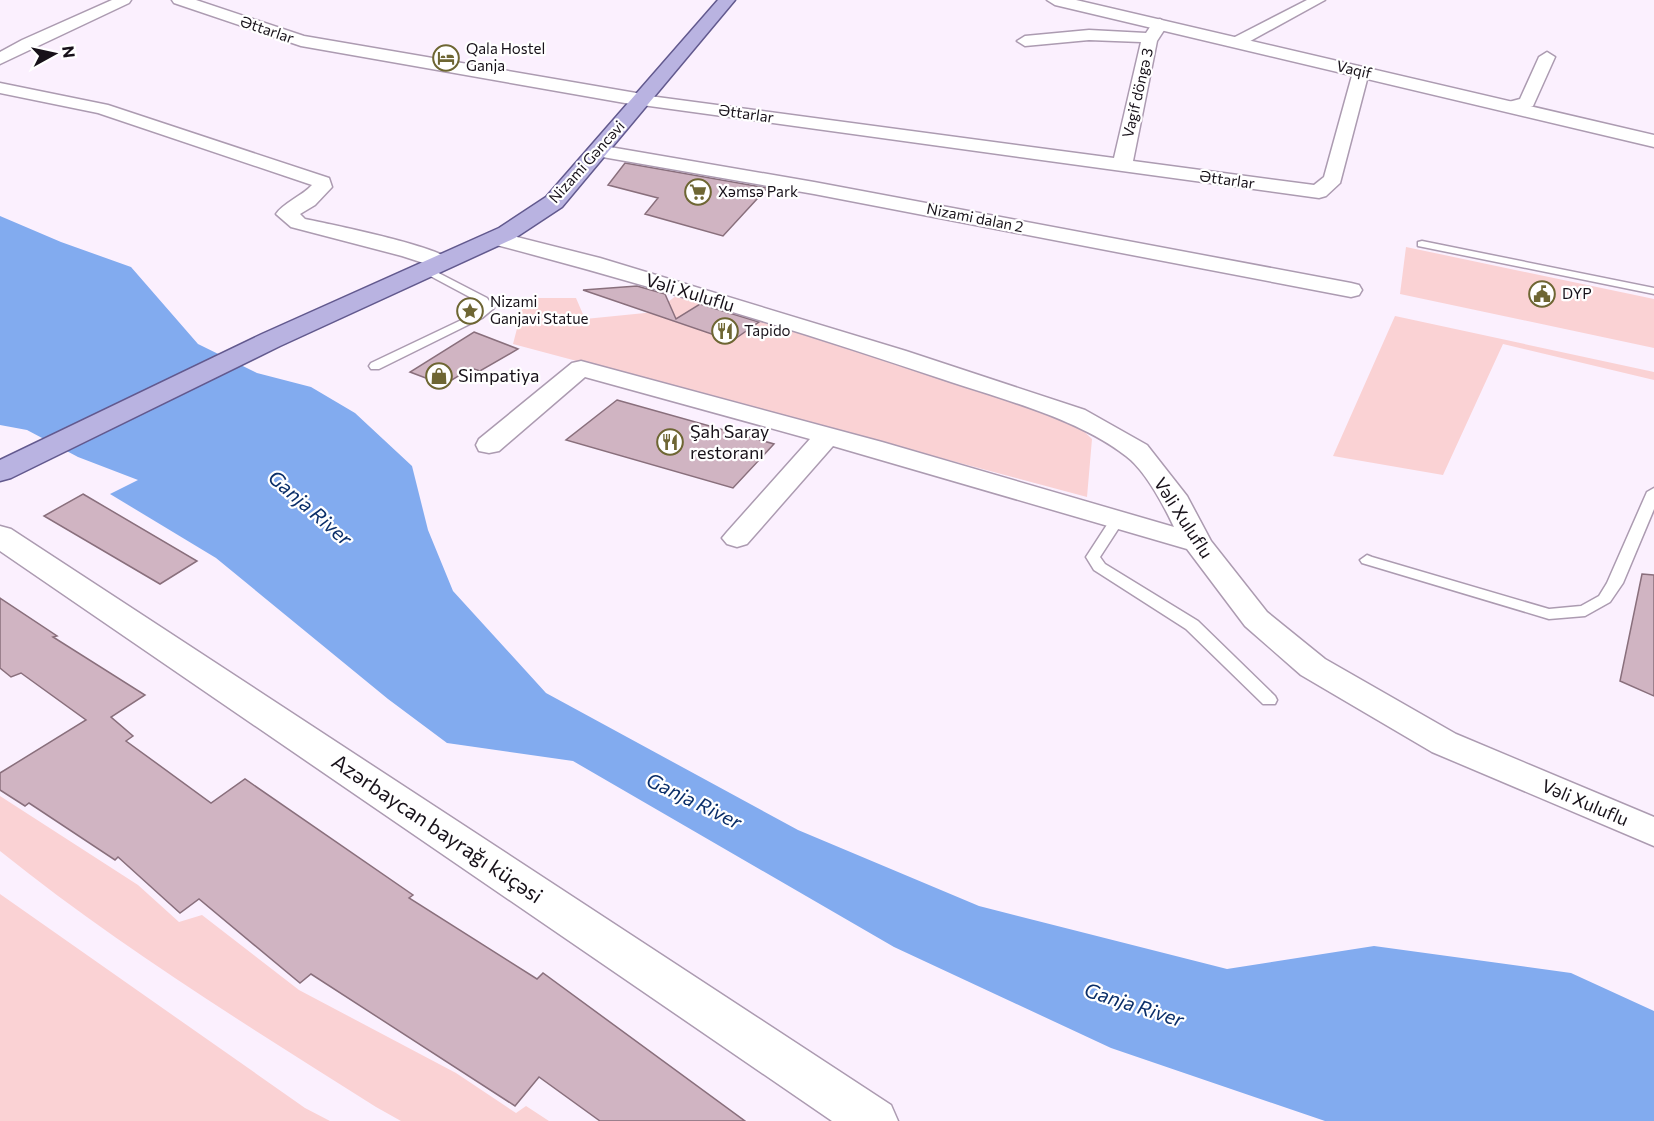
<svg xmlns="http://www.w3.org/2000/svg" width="1654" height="1121" viewBox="0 0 1654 1121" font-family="Commissioner,sans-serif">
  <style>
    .green { fill: #fad2d4 }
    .water { fill: #82abef }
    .building { fill: #d0b4c2; stroke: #896f7c; stroke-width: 1.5 }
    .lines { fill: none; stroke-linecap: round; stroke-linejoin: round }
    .lane-casing { stroke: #ac9bb1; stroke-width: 3 }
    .street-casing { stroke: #ac9bb1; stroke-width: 3 }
    .secondary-casing { stroke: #ac9bb1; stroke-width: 3 }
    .primary-casing { stroke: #62598e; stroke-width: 3 }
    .lane { fill: #fff; fill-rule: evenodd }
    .street { fill: #fff; fill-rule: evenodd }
    .secondary { fill: #fff; fill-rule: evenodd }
    .primary { fill: #b9b3e1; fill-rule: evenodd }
    .labels { text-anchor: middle; stroke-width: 4.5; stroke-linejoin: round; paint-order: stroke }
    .far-street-label { font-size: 15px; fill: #171119; stroke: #fff }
    .far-poi-label { font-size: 15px; fill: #171119; stroke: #fff; text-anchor: start }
    .street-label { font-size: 18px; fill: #171119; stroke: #fff }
    .poi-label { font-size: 18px; fill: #171119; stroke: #fff; text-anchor: start }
    .water-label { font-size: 20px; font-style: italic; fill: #0a2e69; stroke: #fff }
    .near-street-label { font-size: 21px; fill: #171119; stroke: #fff }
  </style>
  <rect width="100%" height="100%" fill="#fbf0fe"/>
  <path class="green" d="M 1406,247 L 1654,299 L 1654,348 L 1400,294 Z
    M 677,295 L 1071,419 L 1092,439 L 1087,497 L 513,344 L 525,298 L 576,298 L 585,319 L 655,312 Z
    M 1395,316 L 1654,372 L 1654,380 L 1503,344 L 1443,475 L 1333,456 Z
    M 0,796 L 138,885 L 179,922 L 202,915 L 299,990 L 456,1073 L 516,1113 L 526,1106 L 549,1121 L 401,1121 L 376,1107 C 248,1026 118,946 0,851 Z
    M 0,894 L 305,1108 L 330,1121 L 0,1121 Z"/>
  <path class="water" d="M 0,216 L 61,242 L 131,267 L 198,344 L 257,373 L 311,387 L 355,413 L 412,466 L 428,530 L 453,591 L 546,693 L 798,830 L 979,906 L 1227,969 L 1374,946 L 1571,973 L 1654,1011 L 1654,1121 L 1325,1121 L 1111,1048 L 894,947 L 573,761 L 447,743 L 388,699 L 216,558 L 110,494 L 138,480 L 78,457 L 27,430 L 0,425 Z"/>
  <path class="building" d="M 625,163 L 767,188 L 723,236 L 645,214 L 658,198 L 608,185 Z
    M 637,286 L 665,294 L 676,319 L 700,304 L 759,322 L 732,341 L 583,290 Z
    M 474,332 L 518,349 L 480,371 L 471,368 L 444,385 L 410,372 Z
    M 617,400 L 774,444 L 733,488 L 566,440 Z
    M 83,494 L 197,561 L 160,584 L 44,516 Z
    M 1642,574 L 1654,575 L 1654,696 L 1620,681 Z
    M 0,598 L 57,636 L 53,637 L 145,695 L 111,717 L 133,736 L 126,741 L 211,803 L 245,779 L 413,895 L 409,898 L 537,979 L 543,973 L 745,1121 L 600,1121 L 539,1077 L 515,1106 L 311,974 L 300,983 L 199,899 L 180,913 L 118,857 L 115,860 L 29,803 L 25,806 L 0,790 L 0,773 L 86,720 L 21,673 L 11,677 L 0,668 Z"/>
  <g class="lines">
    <g class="lane-casing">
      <path id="lane" d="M 1422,241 L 1654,288 L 1654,294 L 1418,246 L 1418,242 Z
        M 425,266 L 487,298 L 494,308 L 482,318 L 379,369 L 371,369 L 369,366 L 371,363 L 474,314 L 482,307 L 479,302 L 421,271 L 421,267 Z
        M 1654,488 L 1654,509 L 1623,583 L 1610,602 L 1585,616 L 1549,619 L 1362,563 L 1360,560 L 1367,555 L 1372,557 L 1549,609 L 1581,606 L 1599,596 L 1607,583 L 1647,492 Z
        M 1117,516 L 1124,520 L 1100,557 L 1105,564 L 1198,621 L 1275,696 L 1277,700 L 1275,704 L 1263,704 L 1186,629 L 1094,570 L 1086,557 L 1112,517 Z"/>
    </g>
    <g class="street-casing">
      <path id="street" d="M 112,0 L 131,0 L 129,3 L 0,64 L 0,52 L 22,40 Z
        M 1307,0 L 1325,0 L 1243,45 L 1237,47 L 1229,42 L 1231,39 Z
        M 1160,19 L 1168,24 L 1157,41 L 1133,161 L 1314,185 L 1324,177 L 1353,72 L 1355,68 L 1367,68 L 1369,72 L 1340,183 L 1326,196 L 1319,198 L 642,105 L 636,104 L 633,100 L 636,96 L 642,95 L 1114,158 L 1141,42 L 1089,40 L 1025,46 L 1017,41 L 1025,36 L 1089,30 L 1146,33 L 1154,21 Z
        M 1547,52 L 1555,57 L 1533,106 L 1511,112 L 1505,111 L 1502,107 L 1505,103 L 1520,99 L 1539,57 Z
        M 0,83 L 108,105 L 329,178 L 332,187 L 315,205 L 300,214 L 305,219 C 329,224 443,247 453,262 L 450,267 L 442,269 L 402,256 L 291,227 L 276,214 C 283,203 302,196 312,185 L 98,113 L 0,93 Z
        M 598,145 L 814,182 L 1351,283 L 1359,285 L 1362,290 L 1359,295 L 1351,297 L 814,194 L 591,155 L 588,151 L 591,147 Z
        M 497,232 L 600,258 L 906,351 L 1085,410 L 1147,445 L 1187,496 L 1211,541 L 1267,612 L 1325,659 L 1456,734 L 1654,817 L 1654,846 L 1432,752 L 1301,675 L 1245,626 L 1187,549 L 833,446 L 747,544 L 737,547 L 727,544 L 722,538 L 727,532 L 810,439 L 585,377 L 499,451 L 489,453 L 479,451 L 476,445 L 479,439 L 572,363 L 581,361 L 882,442 L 1174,527 C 1164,506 1145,470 1126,456 C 1077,418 1001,399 942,379 C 793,329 642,283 489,243 L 486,238 L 489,233 Z"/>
    </g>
    <g class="secondary-casing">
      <path id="secondary" d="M 172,0 L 196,0 L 304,36 L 642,94 L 649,96 L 652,100 L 649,104 L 642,106 L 301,46 L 174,3 Z
        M 1047,0 L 1076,0 L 1654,135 L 1654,147 L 1055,5 Z
        M 0,526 L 11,529 L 891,1105 L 898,1121 L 832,1121 L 0,551 Z"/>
    </g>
    <g class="primary-casing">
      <path id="primary" d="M 718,0 L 735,0 L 562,207 L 515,238 L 280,346 L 11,478 L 0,481 L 0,460 L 262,334 L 499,228 L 546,197 Z"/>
    </g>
    <use href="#lane" class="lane"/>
    <use href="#street" class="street"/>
    <use href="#secondary" class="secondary"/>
    <use href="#primary" class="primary"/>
  </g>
  <defs>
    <g id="hotel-ring" transform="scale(1.35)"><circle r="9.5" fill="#fff" stroke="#6e6633" stroke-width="1.5"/><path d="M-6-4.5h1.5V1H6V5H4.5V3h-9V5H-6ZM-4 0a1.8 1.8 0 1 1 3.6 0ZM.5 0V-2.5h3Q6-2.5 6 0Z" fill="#6e6633"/></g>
    <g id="supermarket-ring" transform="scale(1.35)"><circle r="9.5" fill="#fff" stroke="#6e6633" stroke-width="1.5"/><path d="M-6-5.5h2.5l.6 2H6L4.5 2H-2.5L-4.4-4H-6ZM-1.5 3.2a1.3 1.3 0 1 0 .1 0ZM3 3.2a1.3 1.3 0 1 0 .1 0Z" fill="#6e6633"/></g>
    <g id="civic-ring" transform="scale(1.35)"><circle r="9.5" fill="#fff" stroke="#6e6633" stroke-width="1.5"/><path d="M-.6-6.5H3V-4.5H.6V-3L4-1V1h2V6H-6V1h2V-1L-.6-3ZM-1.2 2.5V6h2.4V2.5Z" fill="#6e6633"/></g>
    <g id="sight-ring" transform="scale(1.35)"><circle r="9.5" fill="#fff" stroke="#6e6633" stroke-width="1.5"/><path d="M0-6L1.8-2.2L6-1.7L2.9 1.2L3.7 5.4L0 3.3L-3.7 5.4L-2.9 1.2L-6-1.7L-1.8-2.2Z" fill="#6e6633"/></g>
    <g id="restaurant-ring" transform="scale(1.35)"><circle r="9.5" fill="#fff" stroke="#6e6633" stroke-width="1.5"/><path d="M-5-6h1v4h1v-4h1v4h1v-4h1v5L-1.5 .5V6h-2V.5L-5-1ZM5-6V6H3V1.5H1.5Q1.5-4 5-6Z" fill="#6e6633"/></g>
    <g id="shop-ring" transform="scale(1.35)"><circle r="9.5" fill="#fff" stroke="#6e6633" stroke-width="1.5"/><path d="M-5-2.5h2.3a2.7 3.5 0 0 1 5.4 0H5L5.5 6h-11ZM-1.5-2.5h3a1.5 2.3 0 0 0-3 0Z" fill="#6e6633"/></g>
  </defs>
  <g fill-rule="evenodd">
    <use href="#hotel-ring" x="446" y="58"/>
    <use href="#supermarket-ring" x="698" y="192"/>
    <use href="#civic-ring" x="1542" y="294"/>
    <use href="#sight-ring" x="470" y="311"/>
    <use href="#restaurant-ring" x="725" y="331"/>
    <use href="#shop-ring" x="439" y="376"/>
    <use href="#restaurant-ring" x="670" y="442"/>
  </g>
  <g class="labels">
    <g class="far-street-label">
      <text transform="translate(267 30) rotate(19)" y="5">Əttarlar</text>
      <text transform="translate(1354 70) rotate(13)" y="5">Vaqif</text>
      <text transform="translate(1138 93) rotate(-77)" y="5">Vagif döngə 3</text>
      <text transform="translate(746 114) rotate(8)" y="5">Əttarlar</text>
      <text transform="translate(587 162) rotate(-48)" y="5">Nizami Gəncəvi</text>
      <text transform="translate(1227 180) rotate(8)" y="5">Əttarlar</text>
      <text transform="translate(975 218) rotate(11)" y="5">Nizami dalan 2</text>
    </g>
    <g class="far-poi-label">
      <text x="466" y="54">Qala Hostel<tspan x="466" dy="17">Ganja</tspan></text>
      <text x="718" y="197">Xəmsə Park</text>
      <text x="1562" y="299">DYP</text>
      <text x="490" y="307">Nizami<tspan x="490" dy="17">Ganjavi Statue</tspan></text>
      <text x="744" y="336">Tapido</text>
    </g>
    <g class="street-label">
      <text transform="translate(690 293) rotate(17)" y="6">Vəli Xuluflu</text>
      <text transform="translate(1183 518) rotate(57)" y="6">Vəli Xuluflu</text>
      <text transform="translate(1585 803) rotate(23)" y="6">Vəli Xuluflu</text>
    </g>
    <g class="poi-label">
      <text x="458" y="382">Simpatiya</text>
      <text x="690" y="438">Şah Saray<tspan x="690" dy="21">restoranı</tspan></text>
    </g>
    <g class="water-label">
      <text transform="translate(310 508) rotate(41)" y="7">Ganja River</text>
      <text transform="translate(694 801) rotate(26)" y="7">Ganja River</text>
      <text transform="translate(1134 1005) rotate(18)" y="7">Ganja River</text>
    </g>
    <g class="near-street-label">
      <text transform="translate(437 829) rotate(34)" y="7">Azərbaycan bayrağı küçəsi</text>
    </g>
  </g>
  <g transform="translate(54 54) rotate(82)" stroke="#ffffff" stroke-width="4.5" paint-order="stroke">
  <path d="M0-4.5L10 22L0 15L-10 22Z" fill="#171119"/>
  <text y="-9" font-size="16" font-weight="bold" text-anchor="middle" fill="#171119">N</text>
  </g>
</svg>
